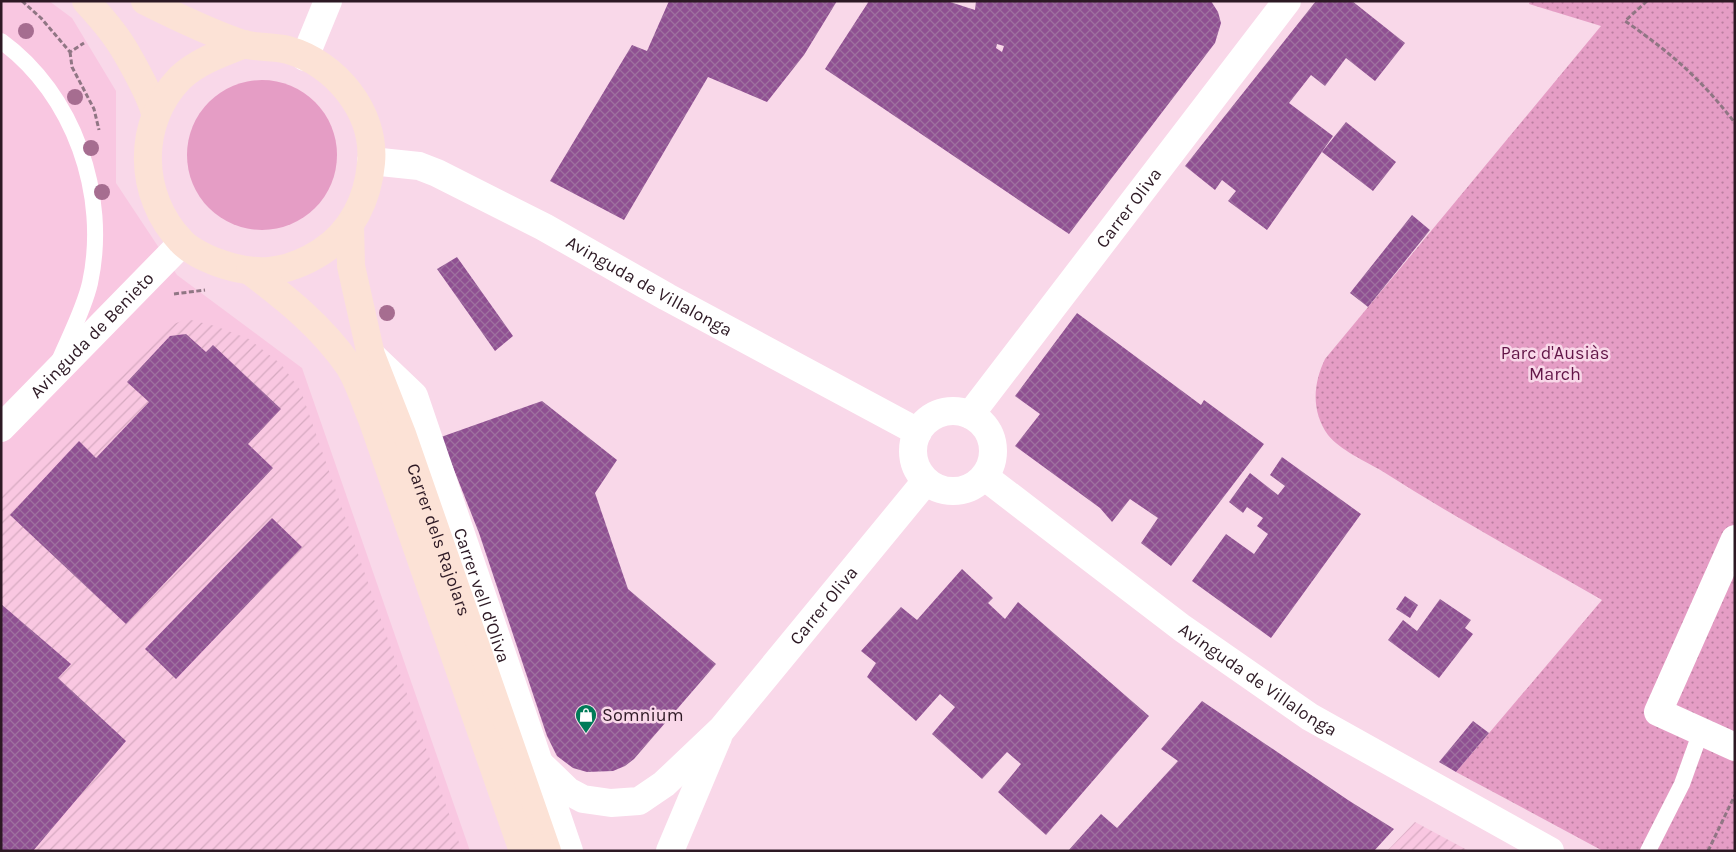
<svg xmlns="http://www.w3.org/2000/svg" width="1736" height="852" viewBox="0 0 1736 852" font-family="Karla,sans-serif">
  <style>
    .built { fill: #f9c7e1 }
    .industrial { fill: url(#industrial-furrows) }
    .green { fill: #e59dc5 }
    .park { fill: url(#park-dots) }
    .building { fill: url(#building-cross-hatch); fill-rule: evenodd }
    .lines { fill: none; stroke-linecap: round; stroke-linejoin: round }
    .path { stroke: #907684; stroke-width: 3; stroke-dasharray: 5 2.5; stroke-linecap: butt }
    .service { stroke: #fff; stroke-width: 16 }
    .minor { stroke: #fff; stroke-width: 28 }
    .tertiary { stroke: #fff; stroke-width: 28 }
    .secondary { stroke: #fce2d6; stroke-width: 28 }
    .tree { fill: #a66d90 }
    .labels { text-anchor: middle; stroke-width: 5; stroke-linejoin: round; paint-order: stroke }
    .street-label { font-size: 18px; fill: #2d1924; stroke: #f9d8e9 }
    .park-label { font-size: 18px; fill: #631648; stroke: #f9d8e9 }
    .poi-label { font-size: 18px; fill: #2d1924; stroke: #f9d8e9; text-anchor: start }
  </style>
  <defs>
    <pattern id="industrial-furrows" width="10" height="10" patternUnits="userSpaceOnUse" patternTransform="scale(1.25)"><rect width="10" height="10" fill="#f9c7e1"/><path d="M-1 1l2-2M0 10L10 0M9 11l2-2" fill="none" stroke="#d6aac1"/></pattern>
    <pattern id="park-dots" width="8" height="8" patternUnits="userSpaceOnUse" patternTransform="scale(1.25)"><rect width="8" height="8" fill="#e59dc5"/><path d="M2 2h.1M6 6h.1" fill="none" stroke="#ba7fa0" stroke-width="1.8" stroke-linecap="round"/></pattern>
    <pattern id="building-cross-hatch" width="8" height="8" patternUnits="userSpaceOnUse" patternTransform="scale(1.25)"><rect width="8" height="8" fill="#8f5092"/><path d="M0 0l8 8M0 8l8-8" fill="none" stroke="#9e709f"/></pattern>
  </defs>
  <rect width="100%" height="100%" fill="#f9d8e9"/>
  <path class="built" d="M 1,1 L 49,1 L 72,18 L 116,91 L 116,183 L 177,275 L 302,368 L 470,851 L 1,851 Z"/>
  <path class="industrial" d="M 187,319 L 215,326 L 249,339 L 281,364 L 301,391 L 462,851 L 1,851 L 1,493 L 163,328 Z
    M 1415,822 L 1469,851 L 1387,851 Z"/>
  <path class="green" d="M187 155a75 75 0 1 1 150 0a75 75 0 1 1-150 0Z"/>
  <path class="park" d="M 1530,1 L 1735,1 L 1735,851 L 1603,851 L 1456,772 L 1602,600 C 1529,558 1454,517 1382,471 C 1365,461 1340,450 1328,435 C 1311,411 1313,384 1325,359 L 1601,26 L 1529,4 Z"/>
  <path class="building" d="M 669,1 L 837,1 L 804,55 L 767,102 L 708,77 L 624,220 L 550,181 L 632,45 L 647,51 Z
    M 869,1 L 947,1 L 975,10 L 976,1 L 1211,1 L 1218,12 L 1221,23 L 1215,43 L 1069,234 L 825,69 ZM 997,44 L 1004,46 L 1002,52 L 996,48 Z
    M 1316,1 L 1352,1 L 1405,43 L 1375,81 L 1346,58 L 1325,86 L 1311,75 L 1289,103 L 1333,136 L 1267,230 L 1228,201 L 1236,191 L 1222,180 L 1215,190 L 1185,166 Z
    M 1346,122 L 1396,162 L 1373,191 L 1322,152 Z
    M 1412,215 L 1430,230 L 1368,307 L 1350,293 Z
    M 457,257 L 513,336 L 495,351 L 437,269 Z
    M 1077,313 L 1201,405 L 1204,400 L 1264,444 L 1171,566 L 1141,543 L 1158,518 L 1130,499 L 1112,522 L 1100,508 L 1015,446 L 1040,414 L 1015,396 Z
    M 186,334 L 206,352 L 213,345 L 281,409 L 248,444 L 273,468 L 126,624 L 10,515 L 79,441 L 96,458 L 149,402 L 127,382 L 170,336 Z
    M 542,401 L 617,460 L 595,493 L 628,589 L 716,664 L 634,759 L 625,766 L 613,771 L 587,772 L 573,768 L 557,756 L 547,736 L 479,533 L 441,437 Z
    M 1282,457 L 1361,514 L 1271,638 L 1192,581 L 1226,534 L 1254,554 L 1268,534 L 1257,526 L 1263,518 L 1247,507 L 1243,513 L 1229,502 L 1250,473 L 1278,495 L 1285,486 L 1270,475 Z
    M 272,518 L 302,547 L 176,679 L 145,649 Z
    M 962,569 L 993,598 L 988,603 L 1005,619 L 1018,602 L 1149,716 L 1046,835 L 998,792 L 1021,764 L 1007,752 L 982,779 L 932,734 L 955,707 L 940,694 L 916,721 L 867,677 L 876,663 L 861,651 L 901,607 L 917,620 Z
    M 1405,596 L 1418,605 L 1410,618 L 1396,609 Z
    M 1440,599 L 1471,620 L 1465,628 L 1473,634 L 1439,678 L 1388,640 L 1403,620 L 1417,631 Z
    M 1,604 L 71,664 L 58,678 L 126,741 L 33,851 L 1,851 Z
    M 1202,701 L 1348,800 L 1394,829 L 1374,851 L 1068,851 L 1101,814 L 1117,828 L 1178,761 L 1161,749 Z
    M 1473,721 L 1489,733 L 1456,772 L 1439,762 Z"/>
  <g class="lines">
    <path class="path" d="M 22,1 L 41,18 L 70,52 L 84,43
      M 1647,1 L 1625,21 C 1670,52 1701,79 1735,123
      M 70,52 L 72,67 L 94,109 L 99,130
      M 174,294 L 205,290
      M 1708,851 L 1735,795"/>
    <path class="service" d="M 1,41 C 74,94 109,195 90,283 C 84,309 70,335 59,361
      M 1648,851 L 1682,784 L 1701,731"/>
    <g class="minor">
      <path id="s1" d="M 371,355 L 414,396 L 569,851"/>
      <path id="s2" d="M 970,415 L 1287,1"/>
      <path id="s3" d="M 1,428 L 182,243"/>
      <path d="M 1735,539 L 1658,712 L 1735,747"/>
      <path id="s4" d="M 541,765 L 568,791 L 583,799 L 611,803 L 639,801 L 664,784 L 722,729 L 926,481"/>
      <path d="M 670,851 L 718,737"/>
    </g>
    <g class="tertiary">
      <path d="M 305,57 L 328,1"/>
      <path id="s5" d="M 371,161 L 419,166 L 437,173 L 544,227 L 667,297 L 918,432"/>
      <circle cx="953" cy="451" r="40"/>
      <path id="s6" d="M 985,477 L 1182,628 L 1310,717 L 1550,851"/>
    </g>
    <g class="secondary">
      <path d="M 86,1 C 97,13 107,24 116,37 C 125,49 156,104 155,116"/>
      <path d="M 145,1 C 177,17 210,33 243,44 C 257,48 273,46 288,50 C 335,63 376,112 371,163 C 368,199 352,232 321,252 C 285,275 254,276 216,262 C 204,257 190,251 181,241 C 138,196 136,123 180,78 C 198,61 222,53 245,44"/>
      <path id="s7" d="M 350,225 L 351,266 L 371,355 L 402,434 L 547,851"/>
      <path d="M 250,271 C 287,299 322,327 349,366 C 359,382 365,402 372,419 L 523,851"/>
    </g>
  </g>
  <g class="tree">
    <circle cx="26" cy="31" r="8"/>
    <circle cx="75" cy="97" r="8"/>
    <circle cx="91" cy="148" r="8"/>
    <circle cx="102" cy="192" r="8"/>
    <circle cx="387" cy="313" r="8"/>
  </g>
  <defs>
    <g id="shop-pin" transform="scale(1.125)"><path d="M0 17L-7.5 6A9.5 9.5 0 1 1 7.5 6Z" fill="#007b58" stroke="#f9d8e9"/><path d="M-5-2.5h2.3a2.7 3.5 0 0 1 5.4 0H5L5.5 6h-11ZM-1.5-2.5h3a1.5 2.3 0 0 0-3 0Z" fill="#fff"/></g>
  </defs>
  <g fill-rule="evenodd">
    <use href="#shop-pin" x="586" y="715"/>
  </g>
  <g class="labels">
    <g class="street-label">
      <text dy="6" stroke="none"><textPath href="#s2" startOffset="261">Carrer Oliva</textPath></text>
      <text dy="6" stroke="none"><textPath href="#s5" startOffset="308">Avinguda de Villalonga</textPath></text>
      <text dy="6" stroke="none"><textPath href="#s3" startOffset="130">Avinguda de Benieto</textPath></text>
      <text dy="6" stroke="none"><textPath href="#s7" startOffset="329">Carrer dels Rajolars</textPath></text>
      <text dy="6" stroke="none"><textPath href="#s1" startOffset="270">Carrer vell d'Oliva</textPath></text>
      <text dy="6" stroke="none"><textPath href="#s4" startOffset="381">Carrer Oliva</textPath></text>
      <text dy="6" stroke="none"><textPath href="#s6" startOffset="340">Avinguda de Villalonga</textPath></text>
    </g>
    <g class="park-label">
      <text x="1555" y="359">Parc d'Ausiàs<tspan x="1555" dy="21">March</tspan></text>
    </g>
    <g class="poi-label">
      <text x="602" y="721">Somnium</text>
    </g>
  </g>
  <rect width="1736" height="852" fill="none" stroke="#2d1924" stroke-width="5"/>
</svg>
